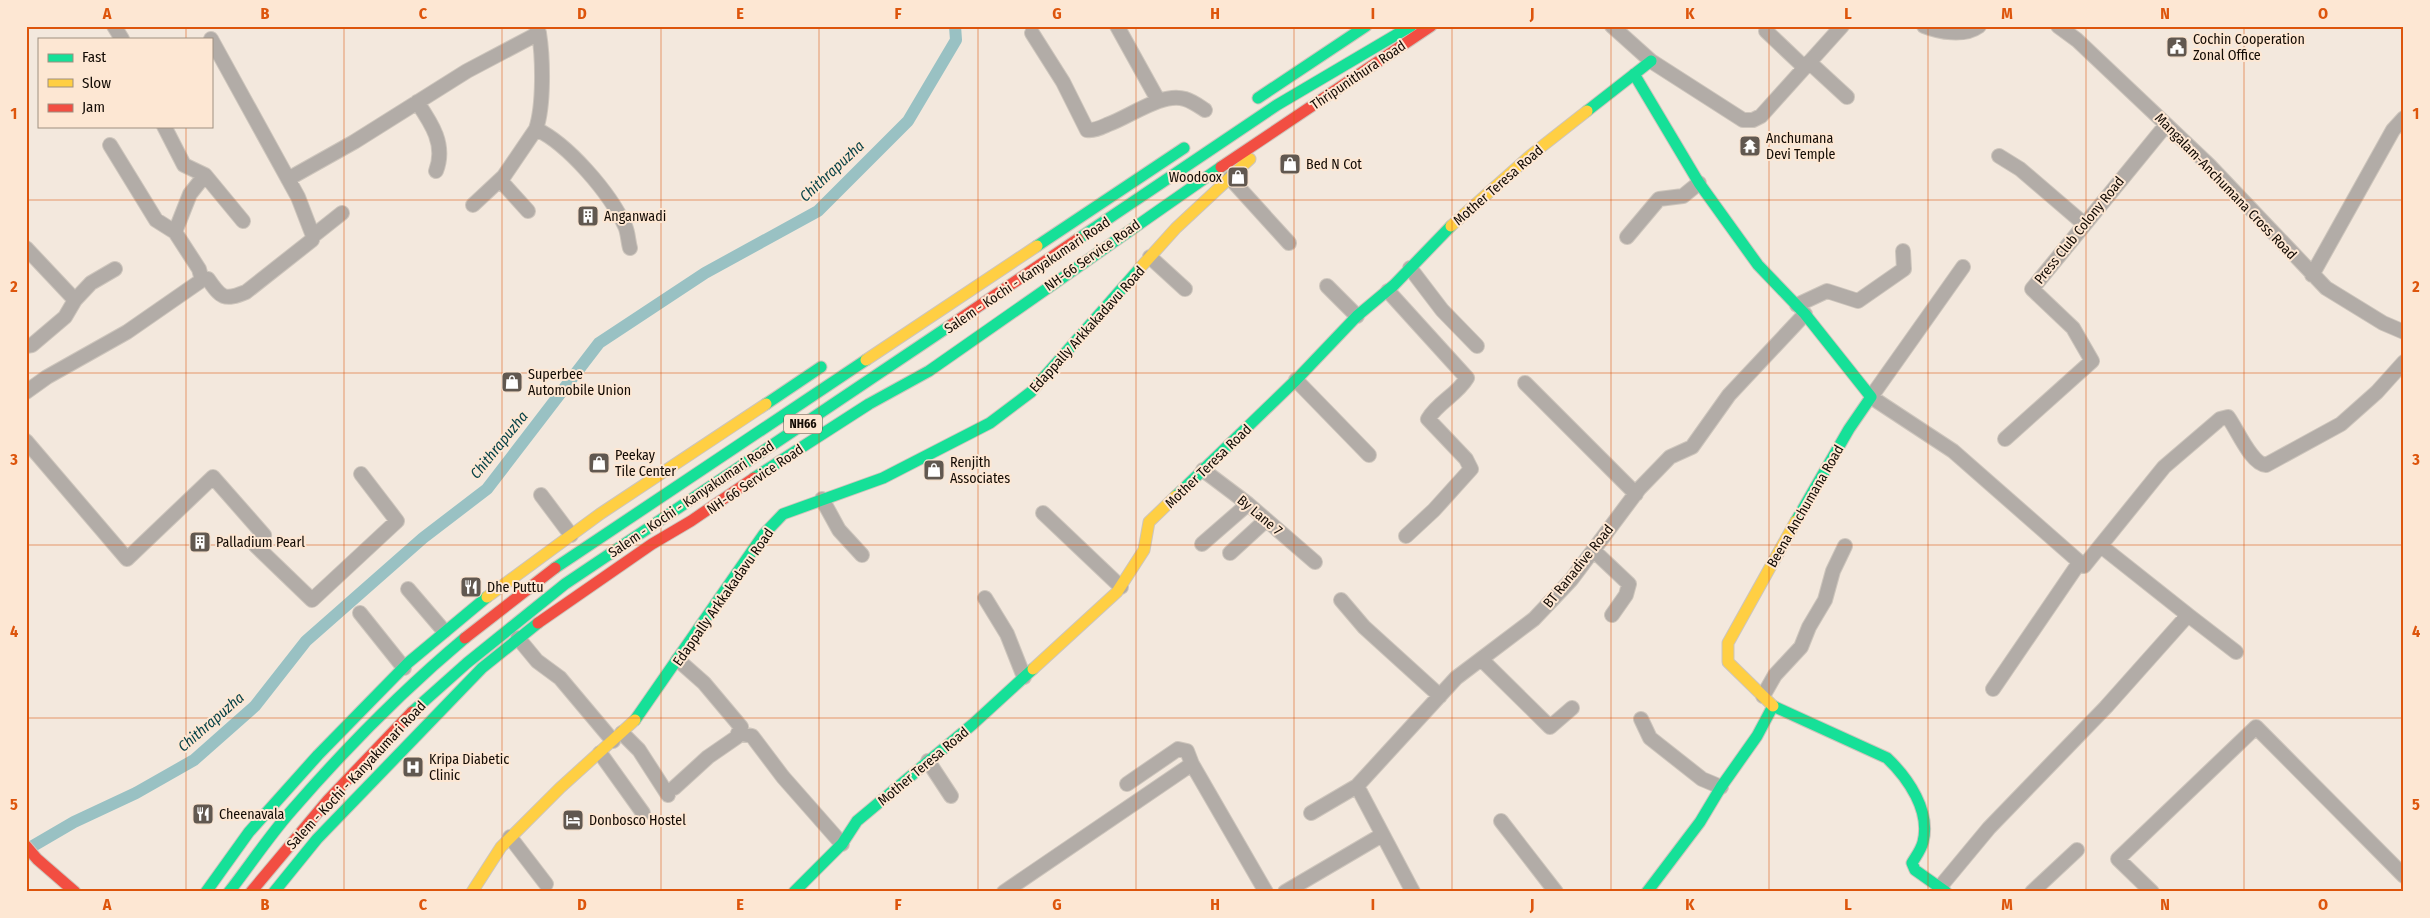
<svg xmlns="http://www.w3.org/2000/svg" width="2430" height="918" viewBox="0 0 2430 918" font-family="'Fira Sans Condensed',sans-serif">
  <style>
    .lines { fill: none; stroke-linecap: round; stroke-linejoin: round }
    .canal { stroke: #99c1c3; stroke-width: 12 }
    .street-casing { stroke: #cdc5bc; stroke-width: 16 }
    .fast-casing { stroke: #cdc5bc; stroke-width: 13 }
    .slow-casing { stroke: #cdc5bc; stroke-width: 13 }
    .jam-casing { stroke: #cdc5bc; stroke-width: 13 }
    .street { stroke: #b2aca7; stroke-width: 14 }
    .fast { stroke: #16e098; stroke-width: 11 }
    .slow { stroke: #ffcf43; stroke-width: 11 }
    .jam { stroke: #f24e42; stroke-width: 11 }
    .grid { fill: none; stroke: #dd550c; stroke-width: 1; stroke-opacity: 0.55 }
    .labels { text-anchor: middle; stroke-width: 4; stroke-linejoin: round; paint-order: stroke }
    .shield { fill: #fde7d3; stroke: #594d42; stroke-width: 1 }
    .shield-label { font-size: 12px; font-weight: bold; fill: #130b04 }
    .poi-label { font-size: 14px; fill: #130b04; stroke: #fde7d3; text-anchor: start }
    .street-label { font-size: 14px; fill: #130b04; stroke: #fde7d3 }
    .water-label { font-size: 15px; font-style: italic; fill: #023f45; stroke: #fde7d3 }
    .neatline { fill: none; stroke: #dd550c; stroke-width: 2 }
    .grid-label { font-size: 16px; text-anchor: middle; font-weight: bold; fill: #dd550c }
  </style>
  <rect width="100%" height="100%" fill="#f3e8dd"/>
  <g class="lines">
    <path class="canal" d="M 26,850 L 74,822 L 136,793 L 194,760 L 255,706 L 306,641 L 423,538 L 487,489 L 599,343 L 705,273 L 818,211 L 908,121 L 956,40 L 955,26"/>
    <g class="street-casing">
      <path id="street" d="M 114,26 L 122,39
        M 1117,26 L 1158,100
        M 1612,26 L 1651,61 L 1743,120 L 1753,120 L 1761,116 L 1842,26
        M 1924,26 C 1939,32 1964,37 1979,26
        M 2058,26 L 2077,40 L 2209,165 L 2326,288 L 2383,323 L 2404,332
        M 1766,31 L 1804,67
        M 539,33 C 543,58 544,105 536,129 C 568,144 610,193 625,226 C 628,232 628,241 630,248
        M 1032,33 L 1063,82 L 1087,130 C 1095,131 1102,127 1109,124 C 1131,116 1162,92 1185,99 C 1192,101 1199,106 1205,110
        M 1809,62 L 1847,97
        M 417,102 C 432,124 446,145 436,171
        M 164,126 L 184,165 L 205,175 L 243,221
        M 110,145 L 156,220 L 175,232
        M 1999,156 L 2020,169 L 2083,223
        M 1230,178 L 1289,243
        M 288,179 L 354,142 L 467,71 L 539,33 L 536,26
        M 500,180 L 528,211
        M 473,205 L 504,176 L 536,129
        M 313,236 L 342,213
        M 1627,237 L 1659,199 L 1683,196 L 1699,183
        M 26,248 L 75,300
        M 1150,257 L 1185,289
        M 1963,267 L 1871,397 L 1953,451 L 2084,566 L 2164,467 L 2220,419 L 2228,417 C 2237,429 2251,464 2266,465 L 2341,424 L 2377,392 L 2404,362
        M 1410,268 L 1442,310 L 1477,346
        M 2312,275 L 2393,130 L 2404,118
        M 202,280 L 199,269 L 175,232 L 190,194 L 205,175
        M 1327,286 L 1357,316
        M 1388,291 L 1467,378 C 1457,395 1438,402 1428,419 L 1466,459 L 1471,469 L 1434,510 L 1406,536
        M 1797,305 L 1827,291 L 1858,301 L 1904,269 L 1903,251
        M 26,346 L 32,345 L 65,317 L 75,300 L 91,283 L 115,269
        M 1296,380 L 1369,455
        M 1525,383 L 1636,494
        M 26,392 L 47,377 L 127,332 L 202,280 L 208,279 C 221,298 224,301 246,292 L 312,240 L 313,236 L 298,197 L 211,39
        M 2005,439 L 2092,361 L 2073,328 L 2032,289 L 2166,125
        M 26,441 L 127,559 L 213,477 L 264,535 L 256,546 L 312,600 L 397,521 L 361,474
        M 1203,470 L 1248,504 L 1315,562
        M 541,495 L 571,535
        M 822,499 L 839,530 L 862,555
        M 1043,513 L 1121,587
        M 1202,544 L 1248,504
        M 1593,550 L 1629,584 L 1626,595 L 1612,615
        M 1230,553 L 1266,520
        M 408,589 L 444,631
        M 985,598 L 1007,634 L 1024,677
        M 1341,600 L 1364,627 L 1440,696
        M 360,613 L 404,668
        M 2188,615 L 2236,652
        M 518,638 L 537,661 L 560,678 L 613,741
        M 1481,659 L 1550,727 L 1572,708
        M 1993,689 L 2079,563
        M 1763,696 L 1775,675 L 1801,647 L 1809,627 L 1825,600 L 1833,571 L 1845,546
        M 1641,719 L 1650,738 L 1702,779 L 1721,787
        M 622,733 L 639,750 L 668,795
        M 738,733 L 752,736 L 783,777 L 842,844
        M 600,753 L 643,813
        M 928,761 L 951,796
        M 1127,784 L 1178,749 L 1187,751 L 1192,764
        M 674,788 L 708,757 L 737,737 L 741,727 L 704,683 L 678,660
        M 1311,813 L 1357,786
        M 1501,821 L 1556,892
        M 510,837 L 546,884
        M 1940,887 L 1989,828 L 2106,707 L 2188,615 L 2101,546
        M 1004,892 L 1192,764 L 1266,892
        M 1285,892 L 1382,835
        M 1413,892 L 1357,786 L 1456,678 L 1534,619 L 1571,580 L 1639,489 L 1670,457 L 1692,447 L 1729,395 L 1805,314
        M 2032,892 L 2077,850
        M 2152,892 L 2118,859 L 2256,727 L 2404,876"/>
    </g>
    <g class="fast-casing">
      <path id="fast" d="M 1634,74 L 1699,183 L 1758,265 L 1805,314 L 1871,397 L 1849,429 L 1796,521
        M 1258,98 L 1366,26
        M 1587,111 L 1651,61
        M 1078,239 L 1277,105 L 1411,26
        M 1037,246 L 1184,148
        M 766,404 L 821,367
        M 754,478 L 869,404 L 929,371 L 1221,167
        M 1176,496 L 1296,380 L 1357,316 L 1394,285 L 1451,226
        M 555,568 L 866,360
        M 1773,706 L 1887,758 C 1908,778 1931,811 1923,842 C 1921,850 1916,856 1912,863 L 1915,870 L 1946,892
        M 412,712 L 467,663 L 565,584 L 951,325
        M 635,720 L 764,534 L 783,514 L 883,478 L 990,423 L 1031,392 L 1140,268
        M 206,892 L 249,832 L 318,755 L 409,662 L 487,597
        M 229,892 C 250,865 269,836 292,810 C 345,749 403,690 465,638
        M 274,892 L 317,839 L 482,668 L 538,623
        M 794,892 L 842,844 L 857,821 L 973,724 L 1033,669
        M 1647,892 L 1700,822 L 1721,787 L 1757,736 L 1773,706"/>
    </g>
    <g class="slow-casing">
      <path id="slow" d="M 1451,226 L 1531,155 L 1587,111
        M 1140,268 L 1176,228 L 1250,159
        M 866,360 L 1037,246
        M 487,597 L 600,514 L 766,404
        M 1033,669 L 1117,592 L 1144,550 L 1149,522 L 1176,496
        M 1773,706 L 1728,662 L 1728,643 L 1796,521
        M 472,892 L 501,847 L 560,788 L 635,720"/>
    </g>
    <g class="jam-casing">
      <path id="jam" d="M 1221,167 L 1431,26
        M 951,325 L 1078,239
        M 538,623 L 652,544 L 691,521 L 754,478
        M 465,638 L 555,568
        M 26,846 L 37,859 L 75,892
        M 251,892 L 328,800 L 412,712"/>
    </g>
    <use href="#street" class="street"/>
    <use href="#fast" class="fast"/>
    <use href="#slow" class="slow"/>
    <use href="#jam" class="jam"/>
  </g>
  <path class="grid" d="M 186,26 L 186,39M 344,26 L 344,892M 502,26 L 502,892M 661,26 L 661,892M 819,26 L 819,892M 978,26 L 978,892M 1136,26 L 1136,892M 1294,26 L 1294,892M 1452,26 L 1452,892M 1611,26 L 1611,892M 1769,26 L 1769,892M 1928,26 L 1928,892M 2086,26 L 2086,892M 2244,26 L 2244,892M 186,126 L 186,892M 26,200 L 2404,200M 26,373 L 2404,373M 26,545 L 2404,545M 26,718 L 2404,718"/>
  <defs>
    <g id="civic-square" transform="scale(1.125)"><rect x="-9" y="-9" width="18" height="18" rx="4" fill="#615850" stroke="#fde7d3"/><path d="M-.6-6.5H3V-4.5H.6V-3L4-1V1h2V6H-6V1h2V-1L-.6-3ZM-1.2 2.5V6h2.4V2.5Z" fill="#fff"/></g>
    <g id="temple-square" transform="scale(1.125)"><rect x="-9" y="-9" width="18" height="18" rx="4" fill="#615850" stroke="#fde7d3"/><path d="M0-6L5-2H3V0L6.5 2.5H4V6H1.5V3h-3V6H-4V2.5H-6.5L-3 0V-2H-5Z" fill="#fff"/></g>
    <g id="shop-square" transform="scale(1.125)"><rect x="-9" y="-9" width="18" height="18" rx="4" fill="#615850" stroke="#fde7d3"/><path d="M-5-2.5h2.3a2.7 3.5 0 0 1 5.4 0H5L5.5 6h-11ZM-1.5-2.5h3a1.5 2.3 0 0 0-3 0Z" fill="#fff"/></g>
    <g id="building-square" transform="scale(1.125)"><rect x="-9" y="-9" width="18" height="18" rx="4" fill="#615850" stroke="#fde7d3"/><path d="M-4-6H4V6H1V3H-1V6H-4ZM-2.5-4.3h1.7v1.8h-1.7ZM.8-4.3h1.7v1.8H.8ZM-2.5-1h1.7V.8h-1.7ZM.8-1h1.7V.8H.8Z" fill="#fff"/></g>
    <g id="restaurant-square" transform="scale(1.125)"><rect x="-9" y="-9" width="18" height="18" rx="4" fill="#615850" stroke="#fde7d3"/><path d="M-5-6h1v4h1v-4h1v4h1v-4h1v5L-1.5 .5V6h-2V.5L-5-1ZM5-6V6H3V1.5H1.5Q1.5-4 5-6Z" fill="#fff"/></g>
    <g id="hospital-square" transform="scale(1.125)"><rect x="-9" y="-9" width="18" height="18" rx="4" fill="#615850" stroke="#fde7d3"/><path d="M-5-5h3v3.5h4V-5h3V5h-3V1.5h-4V5h-3Z" fill="#fff"/></g>
    <g id="hotel-square" transform="scale(1.125)"><rect x="-9" y="-9" width="18" height="18" rx="4" fill="#615850" stroke="#fde7d3"/><path d="M-6-4.5h1.5V1H6V5H4.5V3h-9V5H-6ZM-4 0a1.8 1.8 0 1 1 3.6 0ZM.5 0V-2.5h3Q6-2.5 6 0Z" fill="#fff"/></g>
  </defs>
  <g fill-rule="evenodd">
    <use href="#civic-square" x="2177" y="47"/>
    <use href="#temple-square" x="1750" y="146"/>
    <use href="#shop-square" x="1290" y="164"/>
    <use href="#shop-square" x="1238" y="177"/>
    <use href="#building-square" x="588" y="216"/>
    <use href="#shop-square" x="512" y="382"/>
    <use href="#shop-square" x="599" y="463"/>
    <use href="#shop-square" x="934" y="470"/>
    <use href="#building-square" x="200" y="542"/>
    <use href="#restaurant-square" x="471" y="587"/>
    <use href="#hospital-square" x="413" y="767"/>
    <use href="#restaurant-square" x="203" y="814"/>
    <use href="#hotel-square" x="573" y="820"/>
  </g>
  <g class="labels">
    <rect class="shield" x="784" y="414.5" width="38" height="19" rx="4"/>
    <g class="shield-label">
      <text x="803" y="428">NH66</text>
    </g>
    <g class="poi-label">
      <text x="2193" y="44">Cochin Cooperation<tspan x="2193" dy="16">Zonal Office</tspan></text>
      <text x="1766" y="143">Anchumana<tspan x="1766" dy="16">Devi Temple</tspan></text>
      <text x="1306" y="169">Bed N Cot</text>
      <text x="1222" y="182" text-anchor="end">Woodoox</text>
      <text x="604" y="221">Anganwadi</text>
      <text x="528" y="379">Superbee<tspan x="528" dy="16">Automobile Union</tspan></text>
      <text x="615" y="460">Peekay<tspan x="615" dy="16">Tile Center</tspan></text>
      <text x="950" y="467">Renjith<tspan x="950" dy="16">Associates</tspan></text>
      <text x="216" y="547">Palladium Pearl</text>
      <text x="487" y="592">Dhe Puttu</text>
      <text x="429" y="764">Kripa Diabetic<tspan x="429" dy="16">Clinic</tspan></text>
      <text x="219" y="819">Cheenavala</text>
      <text x="589" y="825">Donbosco Hostel</text>
    </g>
    <g class="street-label">
      <text transform="translate(1358 75) rotate(-34)" y="5">Thripunithura Road</text>
      <text transform="translate(1498 185) rotate(-41)" y="5">Mother Teresa Road</text>
      <text transform="translate(2226 186) rotate(46)" y="5">Mangalam-Anchumana Cross Road</text>
      <text transform="translate(2079 230) rotate(-51)" y="5">Press Club Colony Road</text>
      <text transform="translate(1092 255) rotate(-35)" y="5">NH-66 Service Road</text>
      <text transform="translate(1027 275) rotate(-34)" y="5">Salem - Kochi - Kanyakumari Road</text>
      <text transform="translate(1087 329) rotate(-48)" y="5">Edappally Arkkakadavu Road</text>
      <text transform="translate(1208 466) rotate(-44)" y="5">Mother Teresa Road</text>
      <text transform="translate(755 479) rotate(-34)" y="5">NH-66 Service Road</text>
      <text transform="translate(691 499) rotate(-34)" y="5">Salem - Kochi - Kanyakumari Road</text>
      <text transform="translate(1805 506) rotate(-60)" y="5">Beena Anchumana Road</text>
      <text transform="translate(1260 515) rotate(40)" y="5">By Lane 7</text>
      <text transform="translate(1578 566) rotate(-51)" y="5">BT Ranadive Road</text>
      <text transform="translate(723 597) rotate(-55)" y="5">Edappally Arkkakadavu Road</text>
      <text transform="translate(923 766) rotate(-40)" y="5">Mother Teresa Road</text>
      <text transform="translate(356 775) rotate(-47)" y="5">Salem - Kochi - Kanyakumari Road</text>
    </g>
    <g class="water-label">
      <text transform="translate(832 171) rotate(-43)" y="5">Chithrapuzha</text>
      <text transform="translate(499 445) rotate(-51)" y="5">Chithrapuzha</text>
      <text transform="translate(211 722) rotate(-41)" y="5">Chithrapuzha</text>
    </g>
  </g>
  <rect width="2430" height="918" fill="none" stroke="#fde7d3" stroke-width="55"/>
  <rect x="38" y="38" width="175" height="90" fill="#fde7d3" stroke="#9f8f80"/>
  <rect x="48" y="54" width="25" height="8" fill="#16e098" stroke="#9f8f80"/>
  <text x="82" y="62" font-size="15" fill="#130b04">Fast</text>
  <rect x="48" y="79" width="25" height="8" fill="#ffcf43" stroke="#9f8f80"/>
  <text x="82" y="88" font-size="15" fill="#130b04">Slow</text>
  <rect x="48" y="104" width="25" height="8" fill="#f24e42" stroke="#9f8f80"/>
  <text x="82" y="112" font-size="15" fill="#130b04">Jam</text>
  <rect x="28" y="28" width="2374" height="862" class="neatline"/>
  <g class="grid-label">
    <text x="107" y="19">A</text>
    <text x="265" y="19">B</text>
    <text x="423" y="19">C</text>
    <text x="582" y="19">D</text>
    <text x="740" y="19">E</text>
    <text x="898" y="19">F</text>
    <text x="1057" y="19">G</text>
    <text x="1215" y="19">H</text>
    <text x="1373" y="19">I</text>
    <text x="1532" y="19">J</text>
    <text x="1690" y="19">K</text>
    <text x="1848" y="19">L</text>
    <text x="2007" y="19">M</text>
    <text x="2165" y="19">N</text>
    <text x="2323" y="19">O</text>
    <text x="14" y="119">1</text>
    <text x="2416" y="119">1</text>
    <text x="14" y="292">2</text>
    <text x="2416" y="292">2</text>
    <text x="14" y="465">3</text>
    <text x="2416" y="465">3</text>
    <text x="14" y="637">4</text>
    <text x="2416" y="637">4</text>
    <text x="14" y="810">5</text>
    <text x="2416" y="810">5</text>
    <text x="107" y="910">A</text>
    <text x="265" y="910">B</text>
    <text x="423" y="910">C</text>
    <text x="582" y="910">D</text>
    <text x="740" y="910">E</text>
    <text x="898" y="910">F</text>
    <text x="1057" y="910">G</text>
    <text x="1215" y="910">H</text>
    <text x="1373" y="910">I</text>
    <text x="1532" y="910">J</text>
    <text x="1690" y="910">K</text>
    <text x="1848" y="910">L</text>
    <text x="2007" y="910">M</text>
    <text x="2165" y="910">N</text>
    <text x="2323" y="910">O</text>
  </g>
</svg>
